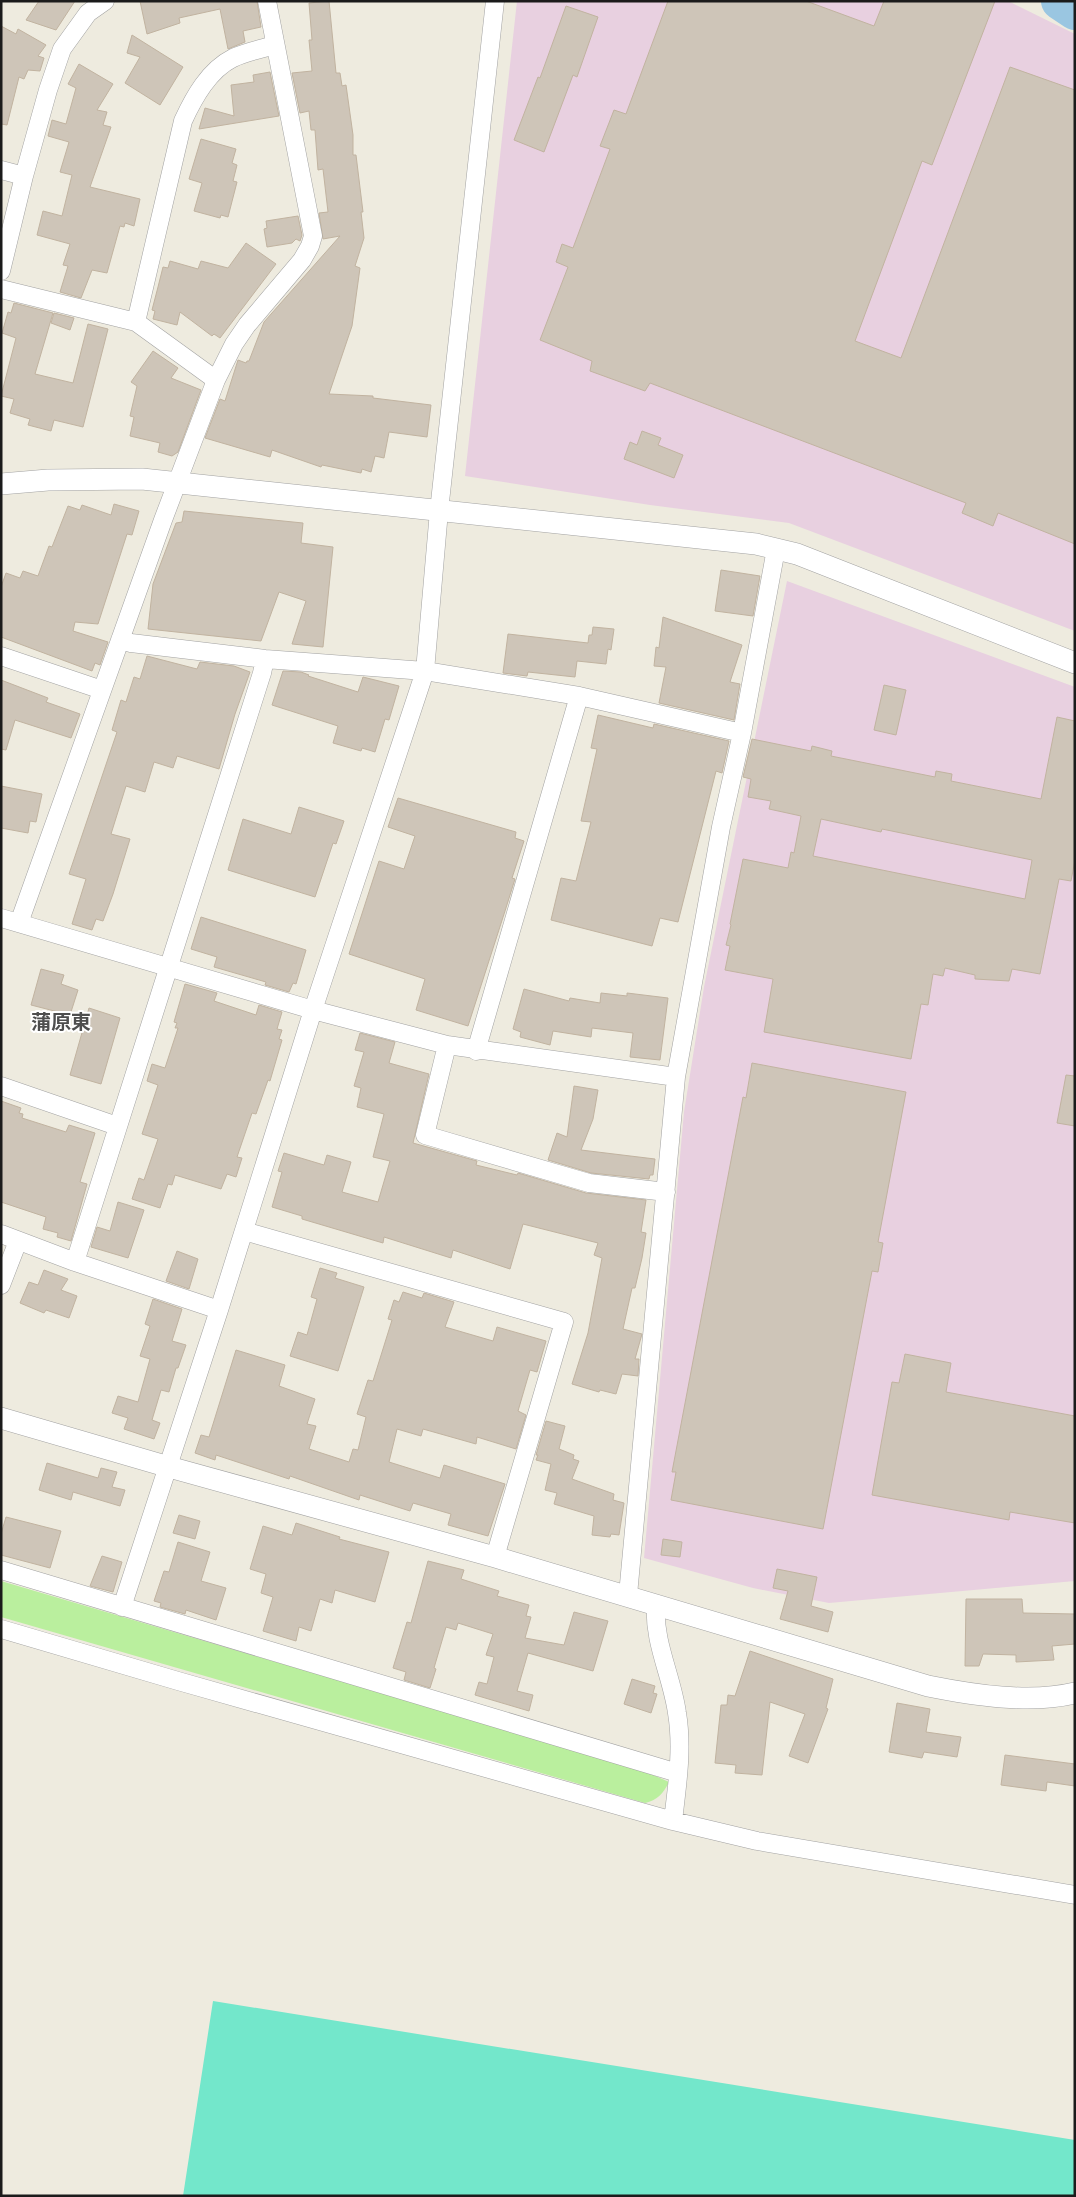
<svg xmlns="http://www.w3.org/2000/svg" width="1076" height="2197" viewBox="0 0 1076 2197" font-family="'PT Sans','Noto Sans JP',sans-serif">
  <style>
    .industrial { fill: #e8d0e0 }
    .grass { fill: #baef9e }
    .pitch { fill: #73e7cb }
    .lines { fill: none; stroke-linecap: round; stroke-linejoin: round }
    .river { stroke: #9ac6e1; stroke-width: 38 }
    .building { fill: #cec5b8; stroke: #c1b3a0; fill-rule: evenodd }
    .minor-casing { stroke: #a2a2a2; stroke-width: 19 }
    .tertiary-casing { stroke: #a2a2a2; stroke-width: 22 }
    .minor { stroke: #fff; stroke-width: 18 }
    .tertiary { stroke: #fff; stroke-width: 21 }
    .labels { text-anchor: middle; stroke-width: 4; stroke-linejoin: round; paint-order: stroke }
    .quarter-label { font-size: 20px; font-weight: bold; fill: #4e4e4e; stroke: #fff }
  </style>
  <rect width="100%" height="100%" fill="#eeebdf"/>
  <path class="industrial" d="M 517,1 L 1008,1 L 1075,34 L 1075,631 L 789,523 L 650,505 L 465,476 Z
    M 787,581 L 1075,687 L 1075,1581 L 829,1603 L 753,1588 L 644,1558 L 684,1112 L 704,987 Z"/>
  <path class="grass" d="M 1,1581 L 642,1770 L 669,1782 C 663,1794 657,1800 645,1803 L 1,1617 Z"/>
  <path class="pitch" d="M 213,2001 L 1075,2140 L 1075,2196 L 183,2196 Z"/>
  <g class="lines">
    <path class="river" d="M 1060,1 L 1075,11"/>
  </g>
  <path class="building" d="M 39,1 L 75,1 L 56,30 L 26,20 Z
    M 140,1 L 257,1 L 261,27 L 243,31 L 245,42 L 228,49 L 220,9 L 179,18 L 180,23 L 147,34 Z
    M 329,1 L 336,73 L 340,73 L 342,86 L 346,85 L 353,135 L 353,155 L 356,155 L 363,212 L 361,212 L 364,238 L 355,266 L 360,268 L 352,326 L 329,394 L 373,396 L 373,398 L 431,405 L 427,437 L 389,432 L 384,458 L 375,456 L 371,472 L 362,469 L 361,473 L 322,465 L 321,467 L 272,450 L 270,457 L 205,438 L 220,399 L 225,401 L 238,360 L 246,363 L 247,361 L 249,361 L 264,322 L 340,236 L 323,239 L 319,213 L 328,212 L 323,169 L 318,170 L 315,130 L 311,130 L 309,111 L 300,113 L 292,73 L 312,71 L 309,40 L 312,40 L 309,3 Z
    M 668,1 L 806,1 L 874,26 L 884,1 L 995,1 L 932,165 L 922,161 L 855,341 L 901,358 L 1010,67 L 1075,90 L 1075,544 L 998,513 L 993,526 L 962,513 L 966,503 L 650,383 L 645,391 L 590,371 L 592,361 L 540,340 L 568,267 L 556,262 L 562,244 L 573,248 L 610,149 L 600,146 L 614,110 L 626,114 Z
    M 566,6 L 598,17 L 577,77 L 573,75 L 544,152 L 514,140 L 538,77 L 540,78 Z
    M 1,26 L 16,34 L 18,29 L 46,45 L 38,56 L 44,58 L 40,71 L 28,70 L 24,79 L 19,77 L 7,125 L 1,124 Z
    M 132,35 L 183,67 L 160,105 L 125,83 L 140,57 L 127,53 Z
    M 79,64 L 113,84 L 97,110 L 107,112 L 103,125 L 111,127 L 90,187 L 140,199 L 134,226 L 125,223 L 124,227 L 120,226 L 107,273 L 92,270 L 81,298 L 60,292 L 68,266 L 63,265 L 70,244 L 37,235 L 43,211 L 62,216 L 72,175 L 60,172 L 69,142 L 48,136 L 52,120 L 66,124 L 76,88 L 68,84 Z
    M 270,72 L 279,116 L 199,129 L 205,108 L 234,116 L 231,85 L 254,82 L 253,75 Z
    M 201,139 L 236,149 L 232,163 L 237,165 L 233,181 L 237,182 L 228,217 L 221,215 L 220,218 L 194,211 L 202,183 L 189,179 Z
    M 298,216 L 302,235 L 300,241 L 296,239 L 292,243 L 267,247 L 264,229 L 267,228 L 266,221 Z
    M 246,243 L 276,264 L 220,338 L 214,334 L 212,336 L 180,312 L 177,325 L 153,319 L 155,311 L 152,310 L 158,287 L 163,267 L 168,268 L 170,261 L 198,269 L 201,261 L 228,268 Z
    M 14,303 L 53,313 L 35,374 L 73,383 L 88,324 L 108,329 L 83,427 L 54,420 L 51,431 L 28,425 L 30,419 L 10,413 L 14,399 L 1,396 L 16,338 L 2,333 L 8,312 L 11,313 Z
    M 54,313 L 74,318 L 70,330 L 51,323 Z
    M 153,351 L 178,368 L 171,378 L 201,390 L 178,452 L 172,456 L 158,452 L 160,443 L 130,436 L 134,417 L 130,416 L 137,386 L 131,382 Z
    M 642,431 L 661,438 L 658,445 L 683,455 L 674,478 L 624,459 L 630,442 L 637,445 Z
    M 114,504 L 139,511 L 132,535 L 127,534 L 98,624 L 75,622 L 73,631 L 108,642 L 100,665 L 95,663 L 92,671 L 1,637 L 1,587 L 6,573 L 20,578 L 23,571 L 38,576 L 49,546 L 52,547 L 68,506 L 80,510 L 82,505 L 111,515 Z
    M 184,511 L 303,523 L 301,543 L 333,547 L 323,647 L 292,644 L 306,601 L 279,592 L 261,641 L 148,629 L 153,584 L 176,523 L 182,522 Z
    M 721,570 L 760,576 L 753,616 L 715,611 Z
    M 663,617 L 742,645 L 730,682 L 740,684 L 734,720 L 659,703 L 666,667 L 654,666 L 656,647 L 659,648 Z
    M 593,627 L 614,629 L 611,650 L 608,649 L 606,664 L 577,661 L 575,677 L 528,672 L 527,676 L 503,673 L 508,634 L 588,643 L 589,635 L 592,635 Z
    M 147,656 L 197,669 L 200,662 L 234,666 L 250,672 L 235,714 L 219,769 L 177,756 L 173,768 L 154,762 L 145,792 L 126,786 L 111,834 L 130,839 L 113,894 L 103,921 L 96,919 L 92,930 L 72,924 L 86,879 L 69,874 L 117,732 L 112,730 L 121,700 L 126,702 L 134,677 L 140,679 Z
    M 283,671 L 301,672 L 309,675 L 308,676 L 358,692 L 363,677 L 399,686 L 389,720 L 385,719 L 375,752 L 362,748 L 361,751 L 333,743 L 338,726 L 272,705 Z
    M 1,680 L 48,698 L 46,702 L 80,714 L 71,738 L 15,720 L 6,750 L 1,749 Z
    M 884,685 L 906,690 L 896,735 L 874,730 Z
    M 598,715 L 653,728 L 654,724 L 729,741 L 722,773 L 716,771 L 678,922 L 660,918 L 652,946 L 551,920 L 561,878 L 576,881 L 591,822 L 581,821 L 597,749 L 591,748 Z
    M 1057,717 L 1075,721 L 1075,860 L 1071,881 L 1059,879 L 1040,974 L 1012,969 L 1009,981 L 975,979 L 975,975 L 945,968 L 943,976 L 933,974 L 928,1005 L 921,1004 L 911,1059 L 764,1032 L 773,979 L 725,970 L 730,946 L 726,945 L 731,925 L 730,924 L 743,859 L 788,868 L 791,852 L 794,853 L 801,816 L 769,809 L 771,801 L 748,797 L 751,779 L 743,777 L 752,739 L 811,751 L 812,746 L 832,751 L 831,756 L 935,777 L 936,771 L 952,774 L 951,781 L 1041,799 ZM 821,819 L 881,832 L 882,829 L 1032,860 L 1025,899 L 813,856 Z
    M 1,786 L 42,794 L 36,822 L 30,821 L 28,833 L 1,828 Z
    M 398,798 L 516,832 L 515,838 L 524,841 L 512,878 L 515,879 L 505,911 L 468,1026 L 416,1010 L 425,979 L 349,954 L 379,861 L 404,869 L 415,836 L 388,827 Z
    M 299,807 L 344,821 L 336,844 L 333,843 L 315,897 L 228,870 L 243,819 L 291,834 Z
    M 201,917 L 306,950 L 296,984 L 293,983 L 289,992 L 265,985 L 266,982 L 214,967 L 217,957 L 191,949 Z
    M 41,969 L 64,975 L 61,984 L 78,990 L 70,1015 L 31,1005 Z
    M 185,984 L 217,993 L 214,1001 L 256,1015 L 259,1005 L 282,1012 L 277,1029 L 282,1030 L 279,1039 L 282,1040 L 270,1081 L 268,1080 L 256,1114 L 252,1113 L 237,1157 L 242,1158 L 236,1177 L 227,1174 L 221,1189 L 175,1175 L 172,1185 L 168,1184 L 160,1208 L 132,1199 L 139,1178 L 144,1180 L 158,1139 L 142,1134 L 158,1085 L 147,1081 L 152,1064 L 165,1068 L 178,1028 L 175,1028 L 177,1023 L 174,1022 Z
    M 524,989 L 569,1001 L 570,998 L 600,1003 L 601,993 L 627,996 L 627,993 L 668,998 L 660,1060 L 630,1057 L 633,1033 L 592,1028 L 591,1037 L 553,1031 L 550,1045 L 520,1037 L 521,1032 L 513,1029 Z
    M 89,1008 L 120,1018 L 101,1084 L 70,1075 Z
    M 360,1033 L 395,1042 L 389,1063 L 429,1074 L 413,1143 L 477,1161 L 476,1165 L 517,1175 L 518,1173 L 586,1193 L 646,1200 L 641,1232 L 646,1233 L 642,1258 L 635,1288 L 632,1288 L 623,1329 L 642,1334 L 635,1359 L 639,1359 L 638,1376 L 622,1374 L 616,1394 L 600,1390 L 599,1392 L 572,1384 L 588,1333 L 602,1258 L 594,1255 L 598,1243 L 523,1224 L 510,1269 L 453,1250 L 451,1258 L 384,1237 L 383,1243 L 302,1219 L 302,1216 L 272,1207 L 282,1172 L 278,1171 L 284,1153 L 324,1165 L 327,1155 L 351,1162 L 342,1192 L 378,1202 L 390,1161 L 373,1157 L 384,1114 L 357,1107 L 361,1088 L 354,1086 L 364,1052 L 355,1050 Z
    M 752,1063 L 906,1092 L 878,1242 L 883,1243 L 878,1272 L 872,1271 L 823,1529 L 671,1500 L 676,1472 L 672,1472 L 743,1097 L 746,1098 Z
    M 1066,1075 L 1075,1076 L 1075,1126 L 1057,1123 Z
    M 574,1086 L 598,1090 L 593,1119 L 581,1150 L 655,1159 L 653,1175 L 650,1175 L 649,1179 L 591,1173 L 548,1160 L 557,1133 L 567,1137 Z
    M 1,1101 L 21,1108 L 19,1113 L 23,1114 L 22,1118 L 66,1132 L 69,1125 L 95,1133 L 80,1182 L 87,1184 L 71,1241 L 57,1237 L 58,1233 L 43,1229 L 46,1217 L 1,1202 Z
    M 118,1202 L 144,1210 L 128,1258 L 91,1247 L 97,1227 L 110,1231 Z
    M 177,1251 L 198,1259 L 189,1289 L 166,1281 Z
    M 320,1268 L 337,1273 L 335,1278 L 364,1287 L 338,1371 L 290,1356 L 298,1332 L 307,1335 L 317,1299 L 311,1297 Z
    M 44,1270 L 68,1279 L 61,1290 L 77,1296 L 69,1318 L 46,1310 L 44,1313 L 20,1303 L 29,1282 L 38,1285 Z
    M 403,1292 L 422,1298 L 424,1293 L 454,1302 L 445,1327 L 493,1341 L 497,1327 L 546,1341 L 537,1372 L 530,1370 L 518,1411 L 526,1415 L 516,1449 L 477,1437 L 476,1444 L 423,1429 L 421,1436 L 397,1429 L 389,1462 L 440,1478 L 444,1465 L 505,1484 L 488,1536 L 448,1525 L 451,1514 L 413,1503 L 410,1511 L 360,1495 L 359,1500 L 290,1476 L 289,1479 L 216,1455 L 215,1460 L 195,1453 L 201,1435 L 209,1437 L 236,1350 L 285,1365 L 279,1386 L 315,1399 L 307,1424 L 316,1426 L 309,1449 L 349,1462 L 353,1449 L 358,1450 L 366,1417 L 357,1414 L 368,1380 L 373,1381 L 392,1320 L 388,1319 L 394,1300 L 399,1302 Z
    M 153,1299 L 182,1309 L 172,1341 L 186,1345 L 178,1368 L 176,1368 L 169,1392 L 161,1390 L 152,1420 L 160,1423 L 154,1439 L 124,1429 L 128,1418 L 112,1413 L 118,1396 L 138,1402 L 150,1359 L 140,1356 L 150,1326 L 145,1324 Z
    M 905,1354 L 951,1363 L 946,1392 L 1075,1416 L 1075,1523 L 1010,1512 L 1009,1520 L 872,1495 L 892,1382 L 899,1383 Z
    M 546,1421 L 565,1426 L 559,1449 L 574,1455 L 573,1459 L 579,1461 L 572,1479 L 614,1494 L 613,1500 L 624,1503 L 619,1535 L 611,1534 L 610,1537 L 592,1535 L 594,1516 L 554,1504 L 557,1493 L 545,1490 L 551,1464 L 536,1460 L 538,1455 L 536,1455 Z
    M 47,1463 L 98,1478 L 101,1468 L 117,1472 L 112,1487 L 125,1490 L 120,1506 L 73,1492 L 71,1500 L 39,1490 Z
    M 179,1515 L 200,1521 L 195,1539 L 173,1533 Z
    M 6,1517 L 61,1531 L 50,1568 L 1,1555 L 1,1534 Z
    M 296,1523 L 340,1537 L 339,1539 L 389,1552 L 375,1602 L 335,1590 L 332,1603 L 320,1599 L 311,1631 L 299,1627 L 296,1641 L 263,1631 L 273,1597 L 261,1593 L 266,1574 L 250,1569 L 263,1526 L 292,1535 Z
    M 663,1539 L 682,1542 L 680,1557 L 661,1555 Z
    M 178,1542 L 210,1552 L 201,1581 L 226,1588 L 216,1620 L 186,1610 L 185,1614 L 160,1607 L 161,1603 L 154,1601 L 164,1571 L 169,1572 Z
    M 102,1556 L 122,1562 L 113,1592 L 90,1586 Z
    M 428,1561 L 464,1570 L 461,1579 L 499,1591 L 497,1596 L 529,1605 L 526,1616 L 531,1617 L 525,1638 L 564,1645 L 574,1612 L 608,1621 L 593,1671 L 528,1653 L 517,1691 L 533,1695 L 529,1711 L 475,1695 L 479,1682 L 487,1684 L 494,1657 L 486,1655 L 493,1634 L 458,1623 L 456,1630 L 446,1627 L 434,1668 L 436,1669 L 430,1688 L 404,1680 L 406,1672 L 393,1668 L 407,1622 L 411,1623 Z
    M 777,1569 L 817,1577 L 811,1606 L 833,1612 L 828,1632 L 780,1619 L 788,1591 L 773,1588 Z
    M 966,1599 L 1022,1599 L 1023,1613 L 1075,1614 L 1075,1644 L 1052,1646 L 1054,1660 L 1016,1662 L 1016,1655 L 983,1654 L 979,1666 L 965,1666 Z
    M 750,1651 L 833,1679 L 826,1708 L 828,1709 L 808,1763 L 789,1756 L 805,1714 L 770,1702 L 762,1775 L 735,1773 L 736,1765 L 715,1763 L 721,1705 L 727,1705 L 728,1695 L 735,1696 Z
    M 632,1679 L 655,1686 L 653,1693 L 657,1694 L 651,1713 L 624,1704 Z
    M 897,1703 L 930,1709 L 926,1732 L 961,1737 L 957,1757 L 924,1752 L 922,1758 L 889,1752 Z
    M 1005,1755 L 1075,1764 L 1075,1786 L 1047,1782 L 1046,1791 L 1001,1785 Z"/>
  <g class="lines">
    <g class="minor-casing">
      <path id="minor" d="M 1,170 L 24,176
        M 1,271 L 24,176 L 48,90 L 62,49 L 88,13 L 105,1
        M 1,289 L 136,322 L 216,380
        M 136,322 L 183,121 C 194,97 209,70 233,58 C 246,52 261,49 275,45
        M 120,640 L 131,643 L 265,659 L 425,671 L 579,696 L 742,733
        M 1,656 L 102,690
        M 1,918 L 313,1010 L 447,1045 L 676,1077
        M 19,923 L 163,520 L 216,380 L 234,344 L 247,325 L 302,260 L 310,246 L 313,236 L 267,1
        M 447,1045 L 425,1135 L 589,1183 L 666,1192
        M 476,1051 L 579,696
        M 1,1086 L 117,1126
        M 244,1231 L 564,1322 L 495,1557
        M 1,1234 L 75,1262 L 219,1310
        M 75,1262 L 262,673 L 265,659
        M 1,1285 L 18,1241
        M 1,1570 L 678,1773
        M 628,1595 L 676,1077 L 721,827 L 742,733 L 776,549
        M 656,1604 C 653,1642 672,1676 677,1713 C 683,1749 677,1786 673,1821
        M 122,1607 L 219,1310 L 313,1010 L 425,671 L 439,511 L 495,1
        M 1,1629 L 178,1681 L 673,1821 L 757,1841 L 1075,1895"/>
    </g>
    <g class="tertiary-casing">
      <path id="tertiary" d="M 1,484 L 48,480 L 142,479 L 756,544 L 797,554 L 1075,663
        M 1,1418 L 169,1467 L 495,1557 L 928,1686 C 973,1695 1030,1704 1075,1693"/>
    </g>
    <use href="#minor" class="minor"/>
    <use href="#tertiary" class="tertiary"/>
  </g>
  <g class="labels">
    <g class="quarter-label">
      <text x="61" y="1029">蒲原東</text>
    </g>
  </g>
  <rect width="1076" height="2197" fill="none" stroke="#1b1b1b" stroke-width="5"/>
</svg>
